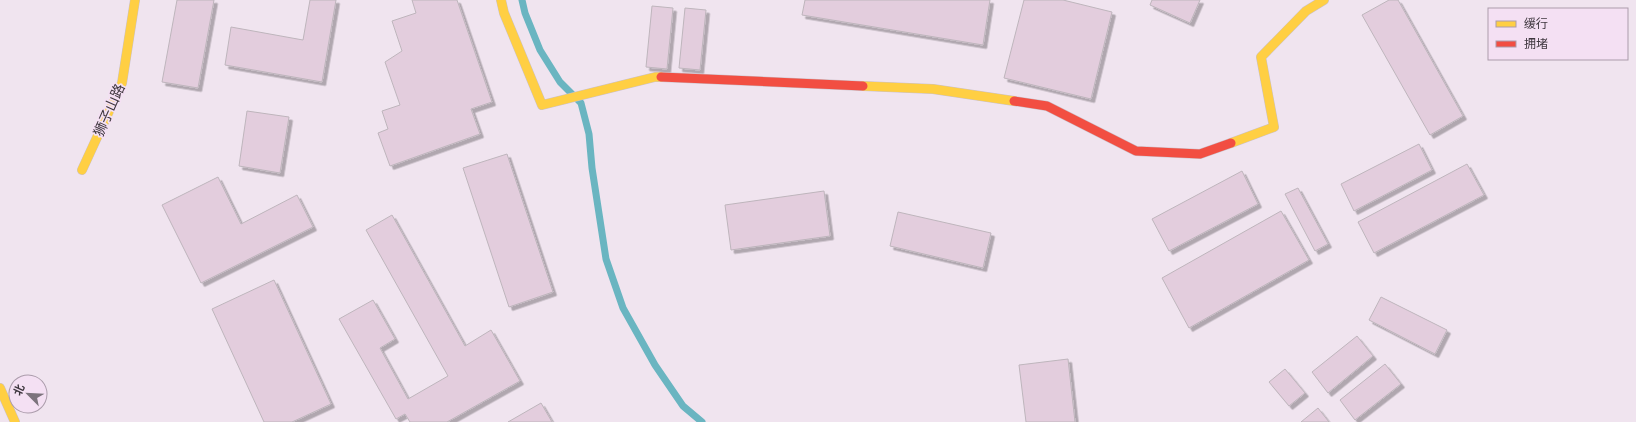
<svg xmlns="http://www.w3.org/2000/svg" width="1636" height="422" viewBox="0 0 1636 422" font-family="'Sofia Sans Condensed','Noto Sans SC',sans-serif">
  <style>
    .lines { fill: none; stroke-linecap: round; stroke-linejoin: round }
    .stream { stroke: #6ab5c1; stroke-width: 7 }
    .building { fill: #e3cddd; stroke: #beb5bc; filter: url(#shadow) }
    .slow-casing { stroke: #cac1c9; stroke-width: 10 }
    .jam-casing { stroke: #cac1c9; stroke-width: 10 }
    .slow { stroke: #ffcf43; stroke-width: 9 }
    .jam { stroke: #f24e42; stroke-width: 9 }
    .labels { text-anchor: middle; stroke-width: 3.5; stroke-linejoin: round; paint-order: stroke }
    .street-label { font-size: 14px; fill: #3e363e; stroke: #f4e0f3 }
  </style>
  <defs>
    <filter id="shadow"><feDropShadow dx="3.5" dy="3.5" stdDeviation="0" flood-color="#0004"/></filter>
  </defs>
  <rect width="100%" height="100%" fill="#f0e4ef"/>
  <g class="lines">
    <path class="stream" d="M 522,0 L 525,13 L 540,50 L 560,82 L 581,103 L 589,134 L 592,168 L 606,259 L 623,308 L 655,365 L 683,406 L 702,422"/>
  </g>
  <path class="building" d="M 177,0 L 214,0 L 198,88 L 162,82 Z
    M 310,0 L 336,0 L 322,82 L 225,65 L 231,27 L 303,40 Z
    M 412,0 L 457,0 L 492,102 L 471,109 L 480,134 L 390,166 L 378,133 L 388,129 L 382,111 L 400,105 L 385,62 L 402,51 L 392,21 L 416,13 Z
    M 805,0 L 990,0 L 983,45 L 802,15 Z
    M 1024,0 L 1063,0 L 1112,12 L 1091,99 L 1004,78 Z
    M 1152,0 L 1200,0 L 1190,23 L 1150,5 Z
    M 1389,0 L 1398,0 L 1463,116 L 1430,135 L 1362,15 Z
    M 652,6 L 673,8 L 667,69 L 646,67 Z
    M 685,8 L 706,10 L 700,70 L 679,68 Z
    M 247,111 L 289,117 L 280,173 L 239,166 Z
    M 1419,144 L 1432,170 L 1354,211 L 1341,184 Z
    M 507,154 L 553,292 L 509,307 L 463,168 Z
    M 1467,164 L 1484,195 L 1374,253 L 1358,222 Z
    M 1242,171 L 1258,204 L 1169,251 L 1152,219 Z
    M 218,177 L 241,224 L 297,195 L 313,227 L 201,283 L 162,205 Z
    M 1298,188 L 1328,244 L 1315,251 L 1285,194 Z
    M 824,191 L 830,236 L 731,250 L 725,205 Z
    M 1281,211 L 1309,260 L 1189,328 L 1162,278 Z
    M 898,212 L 991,233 L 983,268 L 890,246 Z
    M 392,215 L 465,346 L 491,330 L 520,381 L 447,422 L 410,422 L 405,414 L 396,419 L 339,319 L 373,300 L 395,339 L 380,348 L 408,399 L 448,376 L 366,230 Z
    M 274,280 L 331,404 L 292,422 L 264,422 L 212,309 Z
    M 1381,297 L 1447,330 L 1435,354 L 1369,320 Z
    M 1357,336 L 1373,356 L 1328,393 L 1312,372 Z
    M 1068,359 L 1075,422 L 1026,422 L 1019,365 Z
    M 1385,364 L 1401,384 L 1355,420 L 1340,400 Z
    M 1285,369 L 1305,393 L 1289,406 L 1269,382 Z
    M 541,403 L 552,422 L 508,422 Z
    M 1318,408 L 1329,422 L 1301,422 Z"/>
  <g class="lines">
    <g class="slow-casing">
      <path id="slow" d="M 501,0 L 504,13 L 542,105 L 655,77 L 661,77
        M 863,86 L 933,89 L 1014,101
        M 1231,143 L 1274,127 L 1261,57 L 1306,11 L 1324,0
        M 82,170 L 122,83 L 135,0
        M 0,388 L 15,422"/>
    </g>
    <g class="jam-casing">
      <path id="jam" d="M 661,77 L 863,86
        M 1014,101 L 1047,106 L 1136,151 L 1200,154 L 1231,143"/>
    </g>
    <use href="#slow" class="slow"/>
    <use href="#jam" class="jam"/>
  </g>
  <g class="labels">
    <g class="street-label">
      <text transform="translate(109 110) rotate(-66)" y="5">狮子山路</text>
    </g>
  </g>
  <rect x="1488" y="8" width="140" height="52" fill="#f4e0f3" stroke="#ab9cab"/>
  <rect x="1496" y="21" width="20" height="6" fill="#ffcf43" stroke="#ab9cab"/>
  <text x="1524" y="28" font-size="12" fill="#3e363e">缓行</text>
  <rect x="1496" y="41" width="20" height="6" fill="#f24e42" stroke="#ab9cab"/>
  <text x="1524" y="48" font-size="12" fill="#3e363e">拥堵</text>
  <g transform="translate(28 394) rotate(294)"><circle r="19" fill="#f4e0f3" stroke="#ab9cab"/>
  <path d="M0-3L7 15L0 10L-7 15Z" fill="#7c737c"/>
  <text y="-6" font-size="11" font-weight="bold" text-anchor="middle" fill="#3e363e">北</text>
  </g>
</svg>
